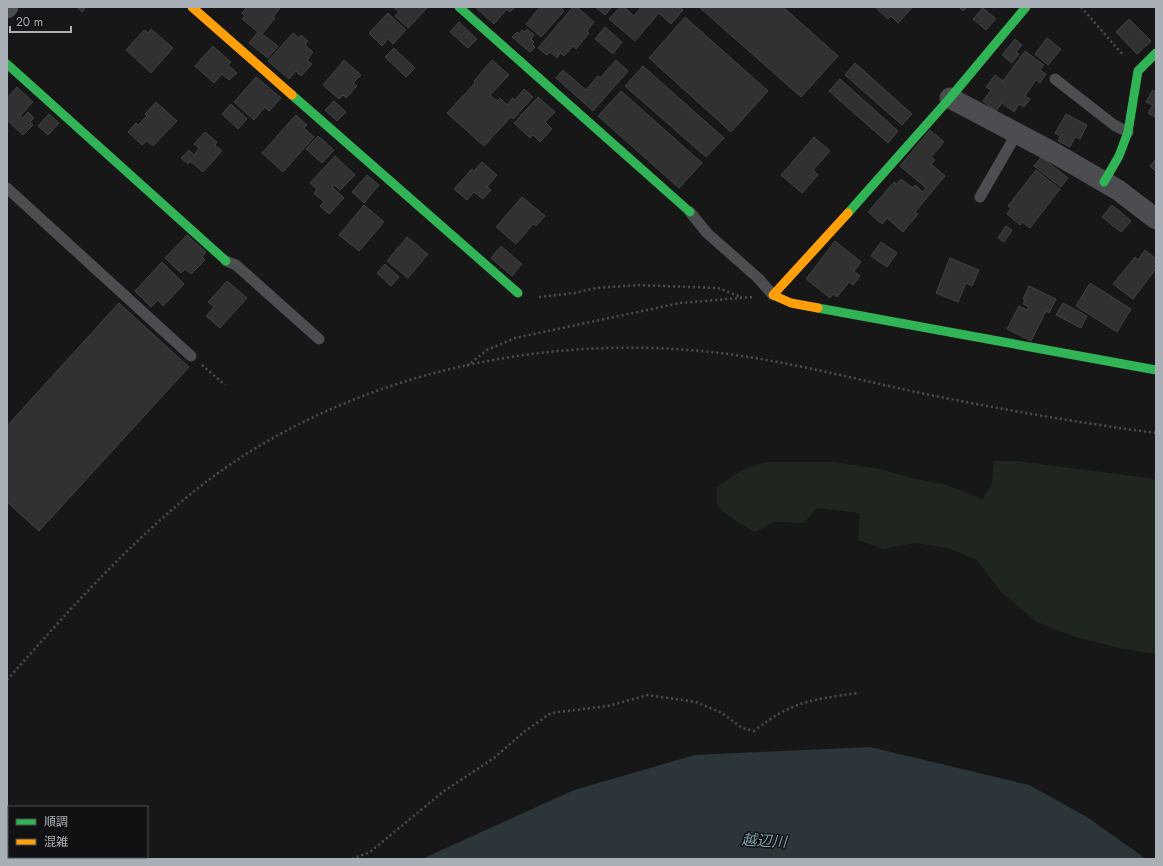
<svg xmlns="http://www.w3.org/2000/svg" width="1163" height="866" viewBox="0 0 1163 866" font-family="Jost,'Noto Sans JP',sans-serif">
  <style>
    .green { fill: #1f251f }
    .water { fill: #2c363a }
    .building { fill: #313132; stroke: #3f4143 }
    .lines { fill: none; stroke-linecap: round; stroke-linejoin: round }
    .path { stroke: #4d4e51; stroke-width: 2.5; stroke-dasharray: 2 3; stroke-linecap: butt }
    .lane { stroke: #4b4d50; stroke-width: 11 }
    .street { stroke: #4b4d50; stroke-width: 21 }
    .fast { stroke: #30b455; stroke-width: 9 }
    .slow { stroke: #ff9f0a; stroke-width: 9 }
    .labels { text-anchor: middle; stroke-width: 3; stroke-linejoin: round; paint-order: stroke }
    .water-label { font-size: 15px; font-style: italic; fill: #81a2b1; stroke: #111113 }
  </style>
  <rect width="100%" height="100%" fill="#171717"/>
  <path class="green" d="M 994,461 L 1016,461 L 1156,479 L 1156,654 L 1123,649 L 1072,636 L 1037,622 L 1001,592 L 977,560 L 948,548 L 915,543 L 883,549 L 858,540 L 860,513 L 817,508 L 804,523 L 775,522 L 755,532 L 733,519 L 717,506 L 717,487 L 742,470 L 766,462 L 835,462 L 880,469 L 912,478 L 947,485 L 982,499 L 991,486 Z"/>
  <path class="water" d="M 870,747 L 1029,785 L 1087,817 L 1146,859 L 422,859 L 574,790 L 695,755 Z"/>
  <path class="building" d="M 77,7 L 86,7 L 82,12 Z
    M 247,7 L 281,7 L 273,17 L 275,18 L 262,34 L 278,46 L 268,58 L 249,43 L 258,32 L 242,19 L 245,16 L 242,13 Z
    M 393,7 L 428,7 L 408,28 L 395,16 L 399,12 Z
    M 475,7 L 515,7 L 510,12 L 507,9 L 494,24 Z
    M 540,7 L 560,7 L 564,11 L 541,37 L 526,24 Z
    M 573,7 L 577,7 L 594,22 L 587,31 L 589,33 L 576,49 L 573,46 L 564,56 L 560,53 L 557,58 L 550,52 L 547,55 L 538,48 Z
    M 595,7 L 612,7 L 605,15 Z
    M 620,7 L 624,7 L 634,16 L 641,7 L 679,7 L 683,10 L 671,24 L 659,13 L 635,41 L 609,19 Z
    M 699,7 L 783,7 L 838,56 L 801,97 Z
    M 875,7 L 913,7 L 898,23 L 891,16 L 888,19 Z
    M 959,7 L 967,7 L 963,11 Z
    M 983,8 L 996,19 L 986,30 L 973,19 Z
    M 388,13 L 406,30 L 393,44 L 388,39 L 382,46 L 369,33 Z
    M 685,17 L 768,91 L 731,132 L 649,58 Z
    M 1129,19 L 1151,41 L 1137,54 L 1116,32 Z
    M 459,22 L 477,39 L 468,48 L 450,32 Z
    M 605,27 L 622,42 L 613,54 L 595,39 Z
    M 151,29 L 173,48 L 151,73 L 126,50 L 144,30 L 148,33 Z
    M 527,29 L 534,35 L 531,39 L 534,42 L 532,44 L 535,47 L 530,52 L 512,37 L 517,32 L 519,34 L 522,30 L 525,32 Z
    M 293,33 L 299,38 L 301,35 L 308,41 L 305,45 L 313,52 L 307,60 L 312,64 L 301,76 L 296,71 L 289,79 L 268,61 Z
    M 1047,38 L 1061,49 L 1048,65 L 1035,54 Z
    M 1015,39 L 1022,45 L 1016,52 L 1019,54 L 1012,63 L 1002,55 Z
    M 213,46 L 231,62 L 228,65 L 237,73 L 229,80 L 222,74 L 214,83 L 195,66 Z
    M 394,48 L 415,68 L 406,77 L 385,57 Z
    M 1025,51 L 1044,65 L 1040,70 L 1046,74 L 1040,83 L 1036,80 L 1025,96 L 1030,99 L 1024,107 L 1019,104 L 1014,112 L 1002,103 L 996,111 L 983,101 L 991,90 L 986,87 L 995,75 L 1003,81 Z
    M 344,60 L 361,75 L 353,83 L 357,86 L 346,98 L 343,95 L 339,99 L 323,85 Z
    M 492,60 L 509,75 L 490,95 L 497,101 L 500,98 L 507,105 L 513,98 L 515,100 L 524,89 L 533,97 L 513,119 L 511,117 L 484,146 L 447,113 L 475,83 L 474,81 Z
    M 616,60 L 628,71 L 593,111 L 556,78 L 563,70 L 586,90 L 598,76 L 600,78 Z
    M 855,63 L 912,114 L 902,125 L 845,75 Z
    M 643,66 L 724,138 L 706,157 L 625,86 Z
    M 256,77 L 281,98 L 269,111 L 265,107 L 254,120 L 234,102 Z
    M 840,79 L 898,131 L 888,143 L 829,91 Z
    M 17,87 L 33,102 L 20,116 L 23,118 L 28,112 L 34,118 L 30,122 L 33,125 L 23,135 L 7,120 L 7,98 Z
    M 1153,90 L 1156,92 L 1156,118 L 1148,113 L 1153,105 L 1146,102 Z
    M 621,91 L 702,163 L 679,188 L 598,116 Z
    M 538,97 L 555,112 L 545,122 L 552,129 L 540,142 L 533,135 L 530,138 L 514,123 Z
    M 334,101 L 346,112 L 337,121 L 325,110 Z
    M 156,102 L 177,121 L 153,146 L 147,141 L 142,145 L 128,132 L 136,123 L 138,125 L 147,116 L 145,114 Z
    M 231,104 L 247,119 L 238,129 L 222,114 Z
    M 49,114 L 59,123 L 48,135 L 38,126 Z
    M 1066,114 L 1087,125 L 1080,139 L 1075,137 L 1070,147 L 1058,141 L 1060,136 L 1055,133 Z
    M 296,115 L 307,125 L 304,128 L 314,137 L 283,172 L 262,153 Z
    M 930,130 L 944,142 L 931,157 L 935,160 L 931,164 L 945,176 L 915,212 L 918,214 L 903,232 L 887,218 L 882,224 L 868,212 L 894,182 L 897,184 L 901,179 L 913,188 L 915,185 L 923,192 L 926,188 L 900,166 Z
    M 205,132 L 217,142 L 215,145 L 222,151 L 203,172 L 190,161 L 188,164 L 181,158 L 189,150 L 194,155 L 199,148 L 194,144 Z
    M 318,136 L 334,150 L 322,163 L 306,149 Z
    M 814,137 L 830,151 L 813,170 L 818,175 L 802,193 L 781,175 Z
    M 335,156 L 355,175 L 340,190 L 334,185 L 332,187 L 344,198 L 329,214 L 320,206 L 324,202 L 314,193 L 317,189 L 310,183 Z
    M 1041,157 L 1068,178 L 1061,187 L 1034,166 Z
    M 1156,159 L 1156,172 L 1150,166 Z
    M 482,162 L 497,175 L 487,187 L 491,190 L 483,199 L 474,192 L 467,200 L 454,189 L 472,169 L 474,171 Z
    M 1036,170 L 1060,189 L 1030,228 L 1022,222 L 1020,225 L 1007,214 L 1011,208 L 1008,206 Z
    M 367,175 L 379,185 L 364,203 L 352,192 Z
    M 522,197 L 545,216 L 536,226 L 533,224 L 516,244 L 496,227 Z
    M 364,205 L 384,222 L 359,251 L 339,235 Z
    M 1112,205 L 1131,221 L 1121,232 L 1102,217 Z
    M 1006,226 L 1012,230 L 1004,242 L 998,238 Z
    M 187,235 L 206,252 L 202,257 L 205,260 L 191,274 L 185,269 L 181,273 L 165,258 Z
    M 407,237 L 428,254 L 408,278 L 387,261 Z
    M 835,241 L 861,262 L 854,271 L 860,276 L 853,285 L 849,282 L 837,297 L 833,294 L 830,298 L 806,279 Z
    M 881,242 L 897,253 L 887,267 L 871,256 Z
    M 501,246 L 522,264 L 512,276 L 491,258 Z
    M 1145,250 L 1156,259 L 1156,264 L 1153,269 L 1155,270 L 1133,299 L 1113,284 L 1135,257 L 1138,260 Z
    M 950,258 L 979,270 L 972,286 L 966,283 L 958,302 L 936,293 Z
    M 162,262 L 184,284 L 163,306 L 158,300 L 151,307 L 135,291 Z
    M 385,264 L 399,277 L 391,286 L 377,273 Z
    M 227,281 L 247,298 L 220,328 L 206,316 L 214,307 L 208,302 Z
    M 1090,283 L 1131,309 L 1117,332 L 1076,306 Z
    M 1029,286 L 1056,299 L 1049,313 L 1046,311 L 1031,341 L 1007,329 L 1019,306 L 1027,310 L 1029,307 L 1023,304 L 1025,300 L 1023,299 Z
    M 119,303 L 189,367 L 39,531 L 7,502 L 7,426 Z
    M 1063,303 L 1087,316 L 1081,328 L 1056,315 Z"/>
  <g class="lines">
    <path class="path" d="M 1081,7 L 1124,56
      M 539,297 L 574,293 L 596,288 L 638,285 L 718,288 L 741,297
      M 202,365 L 225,385
      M 467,366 L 487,350 L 515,338 L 680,303 L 752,297
      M 7,680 C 62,618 117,556 181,502 C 323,381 527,332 711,352 C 785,360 858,380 930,395 C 1005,410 1080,423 1156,433
      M 352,859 L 370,852 L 444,791 L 494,758 L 525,731 L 551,713 L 608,706 L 648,695 L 696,702 L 722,713 L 742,728 L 754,731 C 792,701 811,700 857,693"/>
    <path class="lane" d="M 1055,79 L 1114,125 L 1128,132
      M 7,188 L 191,356
      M 980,197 L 1017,133
      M 690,212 L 707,233 L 758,278 L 773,295
      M 226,261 L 236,265 L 319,339"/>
    <path class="street" d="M 7,8 L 8,7
      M 950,98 L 1056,154 L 1118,190 L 1156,219"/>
    <path class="fast" d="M 459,7 L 690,212
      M 7,64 L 226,261
      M 292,95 L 518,293
      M 1104,182 L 1119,156 L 1128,132 L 1138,71 L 1156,53
      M 848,213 L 950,98 L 1026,7
      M 818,308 L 1156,370"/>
    <path class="slow" d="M 192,7 L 292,95
      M 818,308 L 791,303 L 773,295 L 848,213"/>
  </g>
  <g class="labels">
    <g class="water-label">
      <text transform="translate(764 841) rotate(3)" y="5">越辺川</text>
    </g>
  </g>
  <rect width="1163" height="866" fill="none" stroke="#a8afb7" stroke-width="16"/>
  <rect x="8" y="806" width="140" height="52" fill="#111113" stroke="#4d5055"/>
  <rect x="16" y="819" width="20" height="6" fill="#30b455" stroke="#4d5055"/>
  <text x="44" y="826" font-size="12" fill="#a8afb7">順調</text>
  <rect x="16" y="839" width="20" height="6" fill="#ff9f0a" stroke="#4d5055"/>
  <text x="44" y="846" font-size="12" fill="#a8afb7">混雑</text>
  <path d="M10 26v6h61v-6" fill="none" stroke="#a8afb7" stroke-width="2"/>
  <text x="16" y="26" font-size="12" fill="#a8afb7" stroke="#111113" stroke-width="3" paint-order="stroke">20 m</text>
</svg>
